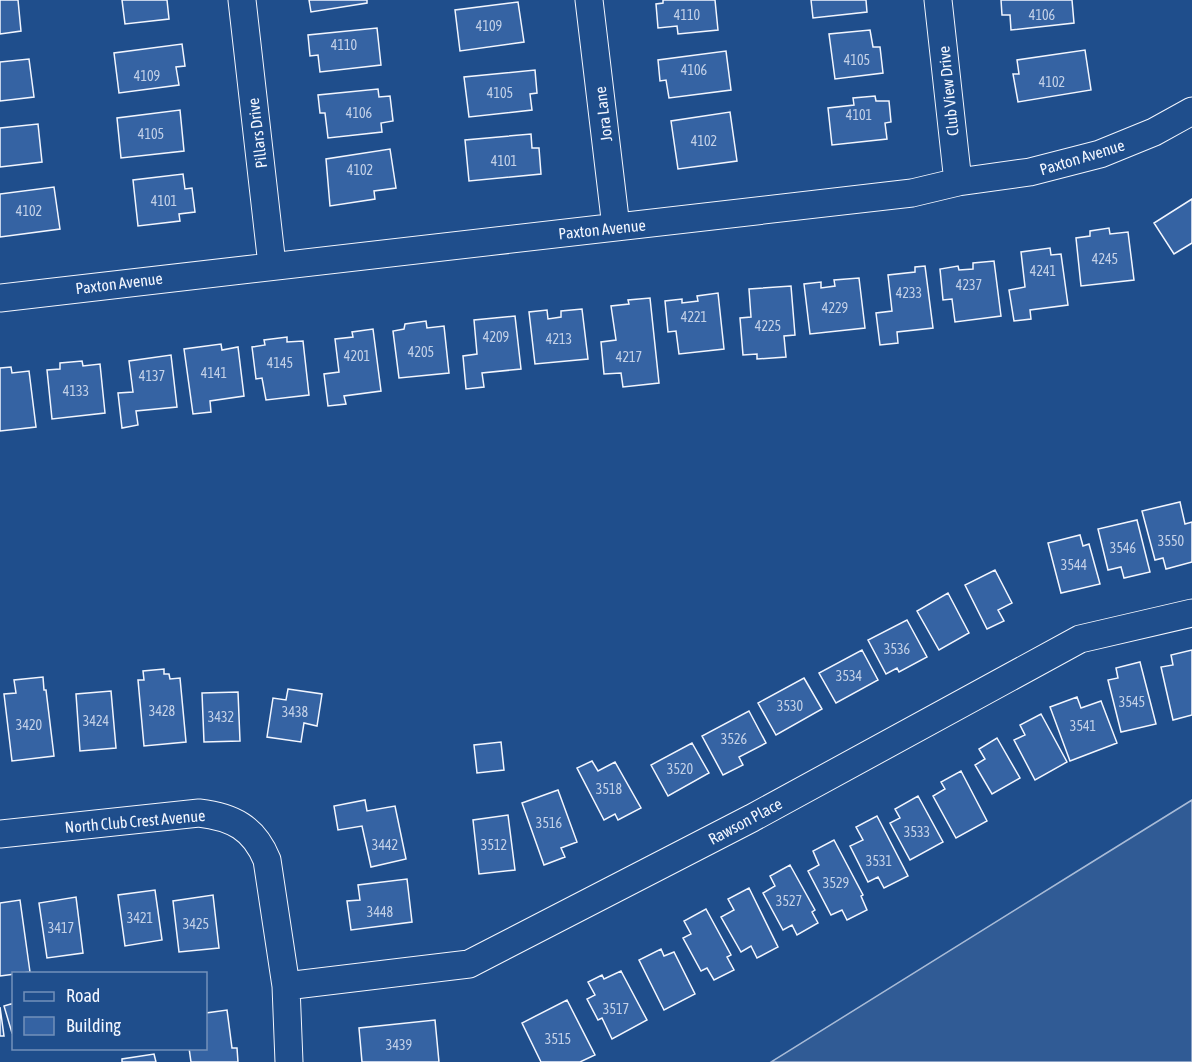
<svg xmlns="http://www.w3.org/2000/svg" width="1192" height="1062" viewBox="0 0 1192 1062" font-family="'Asap Condensed',sans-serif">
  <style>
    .built { fill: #305b95; stroke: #a8bbd7; stroke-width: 1.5 }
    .building { fill: #3563a3; stroke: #f2f6ff; stroke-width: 1.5 }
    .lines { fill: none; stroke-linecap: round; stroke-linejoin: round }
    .street-casing { stroke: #f2f6ff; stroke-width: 29 }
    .street { stroke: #1f4e8c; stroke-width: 27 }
    .labels { text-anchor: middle; stroke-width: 4.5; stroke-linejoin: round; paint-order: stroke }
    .number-label { font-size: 14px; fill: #c3d1e8 }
    .street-label { font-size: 16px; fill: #f2f6ff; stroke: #1f4e8c }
  </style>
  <rect width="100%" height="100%" fill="#1f4e8c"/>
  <path class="built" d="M 1192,800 L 1192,1062 L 771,1062 L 1076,872 Z"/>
  <path class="building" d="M 0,0 L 18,0 L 21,31 L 0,34 Z
    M 122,0 L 167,0 L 169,19 L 125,24 Z
    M 309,0 L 367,0 L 367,3 L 311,12 Z
    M 663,0 L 715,0 L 718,30 L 678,34 L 677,26 L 658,28 L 656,4 L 663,3 Z
    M 811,0 L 866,0 L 867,12 L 813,18 Z
    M 1001,0 L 1072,0 L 1074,23 L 1011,30 L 1010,15 L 1002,15 Z
    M 518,2 L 524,42 L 460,51 L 455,10 Z
    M 377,28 L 381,65 L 320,72 L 318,55 L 310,56 L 308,35 Z
    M 870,30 L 873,47 L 880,47 L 883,73 L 835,79 L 829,34 Z
    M 182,44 L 185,66 L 176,67 L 179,85 L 119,93 L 114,53 Z
    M 1085,50 L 1091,90 L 1018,102 L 1013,74 L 1019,74 L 1017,60 Z
    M 726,51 L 731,90 L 669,98 L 666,80 L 660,81 L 658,60 Z
    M 29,59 L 34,97 L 0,101 L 0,62 Z
    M 535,70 L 537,93 L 530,94 L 532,110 L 469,117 L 464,77 Z
    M 378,89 L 379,97 L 390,96 L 393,121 L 381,123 L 382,132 L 328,138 L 325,113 L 320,113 L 318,95 Z
    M 875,96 L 876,101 L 889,101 L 891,122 L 885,123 L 887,139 L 832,145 L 828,108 L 854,105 L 853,98 Z
    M 180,110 L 184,151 L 121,158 L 117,118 Z
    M 730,112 L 737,161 L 678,169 L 671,121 Z
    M 38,124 L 42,162 L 0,167 L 0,128 Z
    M 531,134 L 532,148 L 539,148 L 541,174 L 469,181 L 465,140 Z
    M 390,149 L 396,188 L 374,191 L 375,199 L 330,206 L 326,159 Z
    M 183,174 L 185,189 L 192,188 L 195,212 L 179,214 L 180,221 L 138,226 L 133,180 Z
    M 54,187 L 60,229 L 0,237 L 0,194 Z
    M 1192,199 L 1192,243 L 1174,254 L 1154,223 Z
    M 1109,228 L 1110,234 L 1128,232 L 1134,280 L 1081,286 L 1076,238 L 1090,236 L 1090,231 Z
    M 1050,248 L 1051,255 L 1061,254 L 1068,305 L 1030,310 L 1031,319 L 1014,321 L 1009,290 L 1025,287 L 1021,252 Z
    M 994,261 L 1001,316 L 955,322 L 952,299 L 943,300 L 940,269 L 958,266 L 959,270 L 973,269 L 973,263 Z
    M 925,266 L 933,328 L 897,332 L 898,343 L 880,345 L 876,313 L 892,311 L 888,275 L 915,272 L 915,267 Z
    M 859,278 L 865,328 L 810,334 L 804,284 L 821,282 L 821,288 L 835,286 L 834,280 Z
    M 791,286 L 795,335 L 784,336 L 786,357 L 757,359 L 757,354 L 743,355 L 740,318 L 751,317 L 749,289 Z
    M 718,293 L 724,349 L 679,354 L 676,331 L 668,332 L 665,301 L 682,299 L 682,303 L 698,301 L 697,296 Z
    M 650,298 L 659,383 L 623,387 L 621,373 L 604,374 L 601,342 L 616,340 L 611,306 L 629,304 L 628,300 Z
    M 582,309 L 588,359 L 535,364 L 529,312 L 547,310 L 548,319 L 561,317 L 561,311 Z
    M 515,316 L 521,369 L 482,373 L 484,387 L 466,389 L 463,356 L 477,354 L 474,320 Z
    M 426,321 L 427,328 L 444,326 L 449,373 L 399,378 L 393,331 L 404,329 L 405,324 Z
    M 373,329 L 381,391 L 344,396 L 346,404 L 328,406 L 324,374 L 339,372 L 335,339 L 353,337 L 352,332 Z
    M 287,337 L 287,342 L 303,341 L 309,395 L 266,400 L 262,378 L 256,379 L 252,347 L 265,345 L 264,340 Z
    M 221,344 L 222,350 L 238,347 L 244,396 L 210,401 L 211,412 L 193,414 L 184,349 Z
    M 171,355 L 177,407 L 136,411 L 138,425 L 122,428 L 118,393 L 133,392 L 129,361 Z
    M 82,361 L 83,366 L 100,364 L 105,413 L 52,419 L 47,370 L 60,369 L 60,363 Z
    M 11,367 L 12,373 L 29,371 L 36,427 L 0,431 L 0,368 Z
    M 1180,502 L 1185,524 L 1192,522 L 1192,562 L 1166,569 L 1163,558 L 1155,560 L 1142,511 Z
    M 1137,520 L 1150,572 L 1124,578 L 1121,567 L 1108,570 L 1098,529 Z
    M 1080,535 L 1083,546 L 1089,544 L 1100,584 L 1061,593 L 1048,543 Z
    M 995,570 L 1012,603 L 998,610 L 1004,621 L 987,629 L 965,585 Z
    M 948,593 L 969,633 L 939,650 L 917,611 Z
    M 907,620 L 927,657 L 899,672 L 897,668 L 886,674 L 868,640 Z
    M 862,650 L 878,680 L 836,703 L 819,673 Z
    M 1192,650 L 1192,715 L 1173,720 L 1161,667 L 1173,665 L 1171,655 Z
    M 1140,662 L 1156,724 L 1121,732 L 1108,680 L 1118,678 L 1116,668 Z
    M 164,669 L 164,674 L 169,674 L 170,679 L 180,678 L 186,742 L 144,746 L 138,680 L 144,680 L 143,671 Z
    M 43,677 L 44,690 L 46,690 L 54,756 L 12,761 L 4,694 L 16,693 L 14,680 Z
    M 804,678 L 822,709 L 776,735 L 758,703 Z
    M 288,689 L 322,694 L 317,726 L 304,723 L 301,742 L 267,737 L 273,698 L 286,700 Z
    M 111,691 L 116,748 L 80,751 L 76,694 Z
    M 238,692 L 240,741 L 204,742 L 202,693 Z
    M 1077,697 L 1081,708 L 1101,701 L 1117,743 L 1070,761 L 1050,707 Z
    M 749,711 L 766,743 L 739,757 L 743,765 L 723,775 L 702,736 Z
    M 1041,714 L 1067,762 L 1035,780 L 1014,740 L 1025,735 L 1020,725 Z
    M 997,738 L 1020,778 L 992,794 L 975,765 L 985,759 L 979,749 Z
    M 501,742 L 504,770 L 477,773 L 474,745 Z
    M 692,743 L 709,773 L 668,796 L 651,765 Z
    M 592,761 L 598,771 L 615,762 L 641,808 L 618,820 L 615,814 L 604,820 L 577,768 Z
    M 961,771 L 987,821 L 956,838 L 933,796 L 945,789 L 941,782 Z
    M 558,790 L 577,842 L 561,848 L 565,857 L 544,865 L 522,803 Z
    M 918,796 L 943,842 L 910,860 L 890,823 L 900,818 L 895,809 Z
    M 365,800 L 367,811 L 395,806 L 406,859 L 371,867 L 362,826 L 338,830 L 334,806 Z
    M 508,815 L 515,870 L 479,874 L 473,820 Z
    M 877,816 L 908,876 L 884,888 L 878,877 L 868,882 L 850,846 L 863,840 L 856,827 Z
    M 834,840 L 863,895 L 861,896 L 867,910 L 847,920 L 842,910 L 831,915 L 808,871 L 819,865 L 813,851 Z
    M 790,865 L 815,910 L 812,912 L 818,923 L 797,935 L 792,925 L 783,930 L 763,893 L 775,886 L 770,876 Z
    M 407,879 L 412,922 L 351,930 L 347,901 L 360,900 L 358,885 Z
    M 749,888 L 778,947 L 757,958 L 751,946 L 741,952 L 721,917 L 734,910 L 728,899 Z
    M 155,890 L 162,940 L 125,946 L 118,895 Z
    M 213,895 L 219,948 L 179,952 L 173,901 Z
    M 76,897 L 83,953 L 47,958 L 39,903 Z
    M 20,900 L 30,972 L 0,976 L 0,903 Z
    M 706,909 L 731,955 L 727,957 L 734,970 L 714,980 L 707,968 L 701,971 L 683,938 L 691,934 L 684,921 Z
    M 661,949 L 664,956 L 674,952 L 695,994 L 664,1010 L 639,960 Z
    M 621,971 L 647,1020 L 612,1039 L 602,1018 L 598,1020 L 587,999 L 595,995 L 588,982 L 602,975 L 604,979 Z
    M 567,1000 L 595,1055 L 580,1062 L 541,1062 L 522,1023 Z
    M 14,1003 L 14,1033 L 12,1033 L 4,1006 Z
    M 0,1007 L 4,1036 L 0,1036 Z
    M 227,1010 L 232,1048 L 237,1048 L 238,1062 L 191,1062 L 189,1048 L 206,1048 L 206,1013 Z
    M 435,1020 L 439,1062 L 362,1062 L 359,1028 Z
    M 154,1054 L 156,1062 L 122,1062 L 122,1059 Z"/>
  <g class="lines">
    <g class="street-casing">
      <path id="street" d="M 242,0 L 272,265
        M 589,0 L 616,227
        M 938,0 L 958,182
        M 0,298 L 912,193 L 958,182 L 1030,172 L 1100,154 L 1154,132 L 1192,111
        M 0,834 L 199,813 C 233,817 254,828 267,860 L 286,986 L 289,1062
        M 286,986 L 469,964 L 752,818 L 1080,639 L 1192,613"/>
    </g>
    <use href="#street" class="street"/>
  </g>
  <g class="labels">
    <g class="number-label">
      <text x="687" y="20">4110</text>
      <text x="1042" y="20">4106</text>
      <text x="489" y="31">4109</text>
      <text x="344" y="50">4110</text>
      <text x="857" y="65">4105</text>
      <text x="694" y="75">4106</text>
      <text x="147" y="81">4109</text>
      <text x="1052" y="87">4102</text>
      <text x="500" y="98">4105</text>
      <text x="359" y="118">4106</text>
      <text x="859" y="120">4101</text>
      <text x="151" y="139">4105</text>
      <text x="704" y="146">4102</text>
      <text x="504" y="166">4101</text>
      <text x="360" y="175">4102</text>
      <text x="164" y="206">4101</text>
      <text x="29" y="216">4102</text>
      <text x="1105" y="264">4245</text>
      <text x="1043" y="276">4241</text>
      <text x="969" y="290">4237</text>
      <text x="909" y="298">4233</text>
      <text x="835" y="313">4229</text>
      <text x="694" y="322">4221</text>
      <text x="768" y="331">4225</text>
      <text x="496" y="342">4209</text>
      <text x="559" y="344">4213</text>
      <text x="421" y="357">4205</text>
      <text x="357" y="361">4201</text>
      <text x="629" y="362">4217</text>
      <text x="280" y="368">4145</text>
      <text x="214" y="378">4141</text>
      <text x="152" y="381">4137</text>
      <text x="76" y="396">4133</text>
      <text x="1171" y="546">3550</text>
      <text x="1123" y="553">3546</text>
      <text x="1074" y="570">3544</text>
      <text x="897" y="654">3536</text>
      <text x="849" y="681">3534</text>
      <text x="1132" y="707">3545</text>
      <text x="790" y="711">3530</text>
      <text x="162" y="716">3428</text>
      <text x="295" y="717">3438</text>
      <text x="221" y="722">3432</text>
      <text x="96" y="726">3424</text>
      <text x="29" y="730">3420</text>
      <text x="1083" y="731">3541</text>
      <text x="734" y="744">3526</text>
      <text x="680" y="774">3520</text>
      <text x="609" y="794">3518</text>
      <text x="549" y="828">3516</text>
      <text x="917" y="837">3533</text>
      <text x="385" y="850">3442</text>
      <text x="494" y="850">3512</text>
      <text x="879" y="866">3531</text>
      <text x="836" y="888">3529</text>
      <text x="789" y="906">3527</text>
      <text x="380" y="917">3448</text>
      <text x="140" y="923">3421</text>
      <text x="196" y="929">3425</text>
      <text x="61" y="933">3417</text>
      <text x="616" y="1014">3517</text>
      <text x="558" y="1044">3515</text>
      <text x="399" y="1050">3439</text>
    </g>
    <g class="street-label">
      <text transform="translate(948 91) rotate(-96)" y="6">Club View Drive</text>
      <text transform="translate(603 114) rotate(-97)" y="6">Jora Lane</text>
      <text transform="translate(257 133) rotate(-97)" y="6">Pillars Drive</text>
      <text transform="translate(1082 157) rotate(-17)" y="6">Paxton Avenue</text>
      <text transform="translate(602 229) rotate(-6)" y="6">Paxton Avenue</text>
      <text transform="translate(119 283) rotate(-7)" y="6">Paxton Avenue</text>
      <text transform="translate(135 821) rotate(-5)" y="6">North Club Crest Avenue</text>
      <text transform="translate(745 821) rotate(-28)" y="6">Rawson Place</text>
    </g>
  </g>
  <rect x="12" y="972" width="195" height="78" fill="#1f4e8c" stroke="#7391ba" stroke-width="1.5"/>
  <rect x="24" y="992" width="30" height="9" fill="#1f4e8c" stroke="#7391ba" stroke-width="1.5"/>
  <text x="66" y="1002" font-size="18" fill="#f2f6ff">Road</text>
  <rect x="24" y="1017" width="30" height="18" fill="#3563a3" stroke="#7391ba" stroke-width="1.5"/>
  <text x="66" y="1032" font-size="18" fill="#f2f6ff">Building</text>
</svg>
